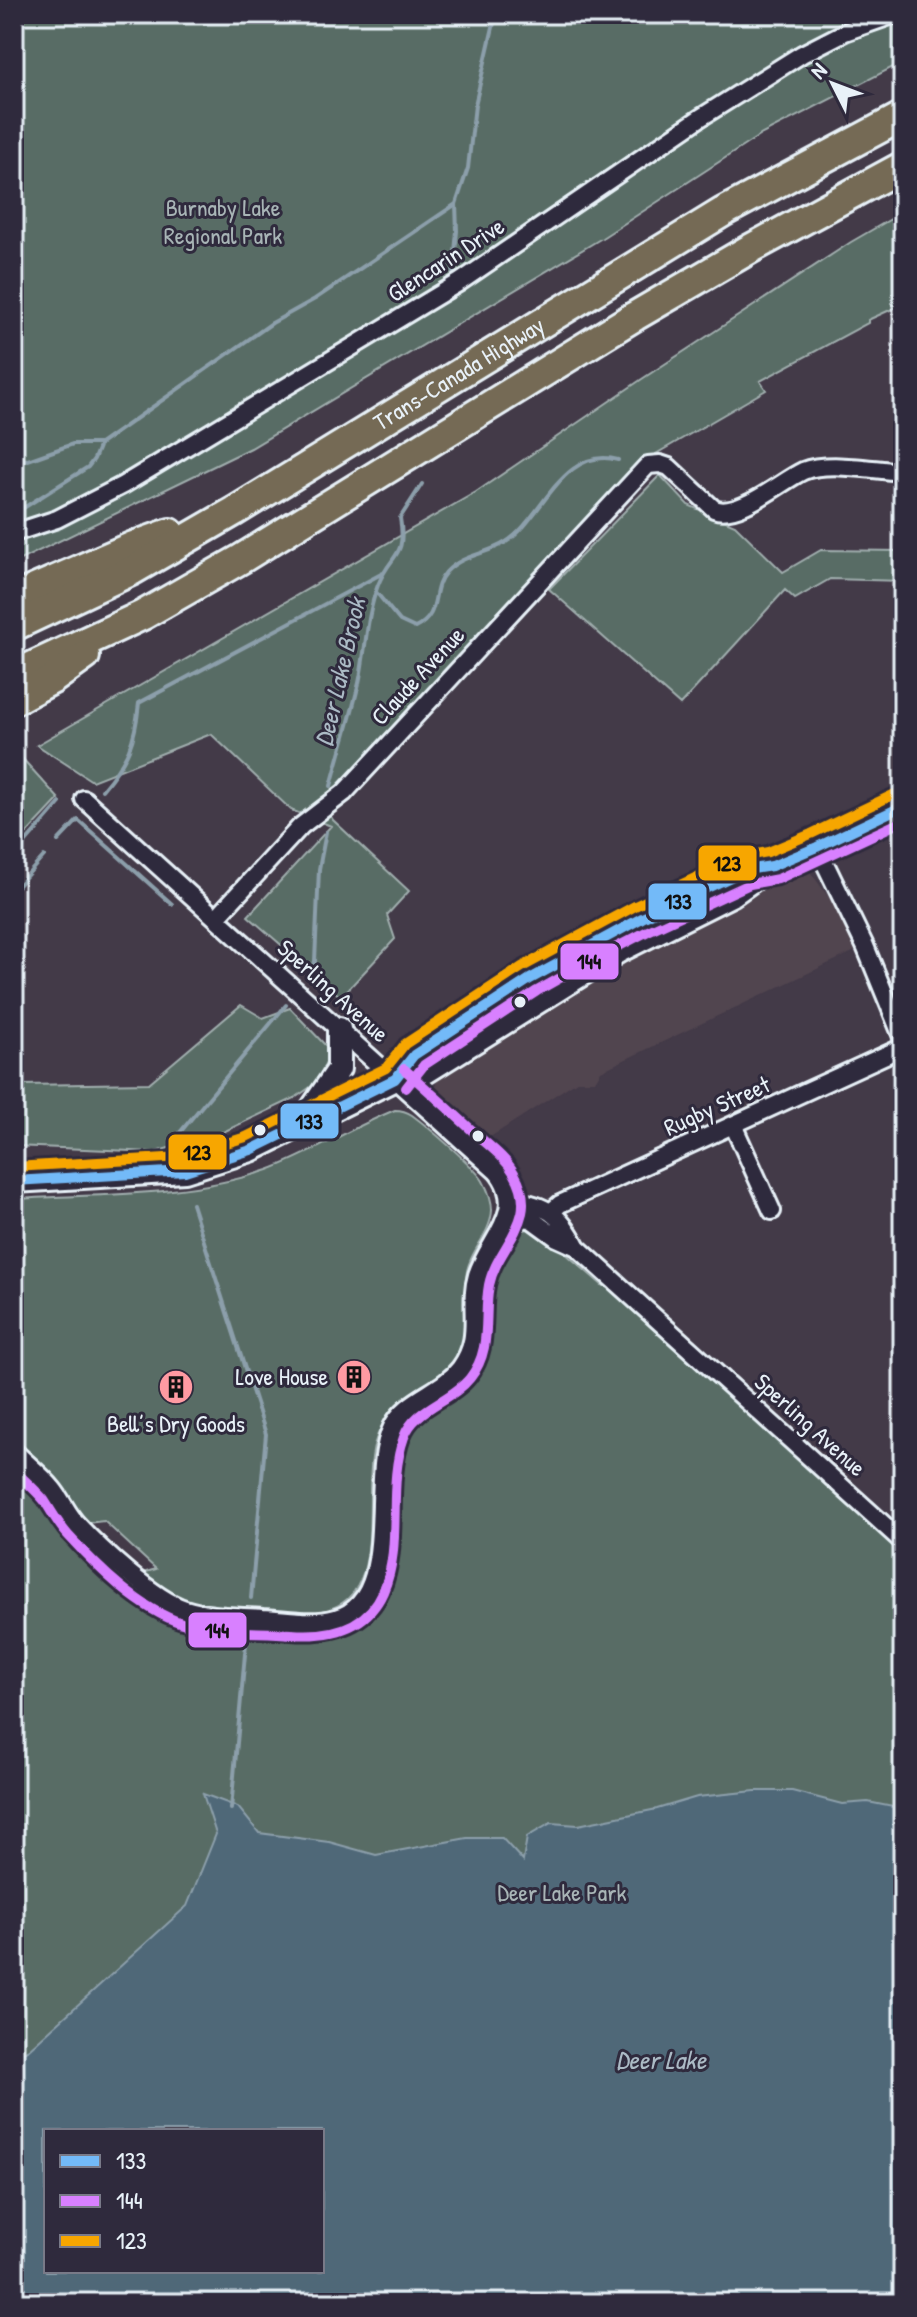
<svg xmlns="http://www.w3.org/2000/svg" width="917" height="2317" viewBox="0 0 917 2317" font-family="'Patrick Hand',sans-serif">
  <style>
    .built { fill: #51454f }
    .green { fill: #596c65; stroke: #a0aeae; stroke-width: 2; fill-rule: evenodd }
    .water { fill: #4f6878; stroke: #8c9fab; stroke-width: 2; fill-rule: evenodd }
    .lines { fill: none; stroke-linecap: round; stroke-linejoin: round }
    .stream { stroke: #8c9fab; stroke-width: 4 }
    .minor-casing { stroke: #e8f1f8; stroke-width: 22 }
    .secondary-casing { stroke: #e8f1f8; stroke-width: 28 }
    .motorway-casing { stroke: #e8f1f8; stroke-width: 34 }
    .minor { stroke: #2f2a3d; stroke-width: 16 }
    .secondary { stroke: #2f2a3d; stroke-width: 22 }
    .motorway { stroke: #746b55; stroke-width: 28 }
    .bus-1-casing { stroke: #2f2a3d; stroke-width: 16 }
    .bus-2-casing { stroke: #2f2a3d; stroke-width: 16 }
    .bus-3-casing { stroke: #2f2a3d; stroke-width: 16 }
    .bus-1 { stroke: #73baf8; stroke-width: 10 }
    .bus-2 { stroke: #d880ff; stroke-width: 10 }
    .bus-3 { stroke: #f7a600; stroke-width: 10 }
    .bus-dot { fill: #e8f1f8; stroke: #2f2a3d; stroke-width: 3 }
    .labels { text-anchor: middle; stroke-width: 6; stroke-linejoin: round; paint-order: stroke }
    .park-label { font-size: 24px; fill: #a8b5b6; stroke: #2f2a3d }
    .street-label { font-size: 24px; fill: #e8f1f8; stroke: #2f2a3d }
    .poi-label { font-size: 24px; fill: #e8f1f8; stroke: #2f2a3d; text-anchor: end }
    .water-label { font-size: 26px; font-style: italic; fill: #abbac5; stroke: #2f2a3d }
    .line-badge { stroke: #2f2a3d; stroke-width: 3 }
    .pale-badge-label { font-size: 22px; text-anchor: middle; font-weight: bold; fill: #111 }
  </style>
  <rect width="100%" height="100%" fill="#433a48"/>
  <filter id="ink" filterUnits="userSpaceOnUse"><feTurbulence type="fractalNoise" baseFrequency=".0125" numOctaves="2"/><feDisplacementMap in="SourceGraphic" scale="16" xChannelSelector="R" yChannelSelector="G"/><feConvolveMatrix kernelMatrix="1 2 1 2 8 2 1 2 1" color-interpolation-filters="sRGB"/></filter>
  <g filter="url(#ink)">
    <path class="built" d="M 808,869 L 839,911 L 857,950 L 601,1071 L 595,1081 L 577,1081 L 484,1141 L 437,1096 L 436,1083 L 438,1077 L 597,974 L 683,927 L 795,872 Z"/>
    <path class="green" d="M 14,14 L 903,14 L 903,62 L 762,134 L 602,238 L 251,448 L 14,563 Z
      M 903,212 L 901,305 L 868,320 L 868,323 L 760,381 L 766,390 L 642,462 L 324,805 L 333,820 L 409,891 L 387,915 L 395,939 L 341,997 L 248,916 L 331,826 L 291,810 L 211,734 L 92,781 L 37,745 L 476,492 L 642,379 L 851,242 Z
      M 660,475 L 688,505 L 735,525 L 783,572 L 821,550 L 903,551 L 903,581 L 830,579 L 795,599 L 785,590 L 680,705 L 549,589 Z
      M 21,757 L 59,799 L 14,847 L 14,759 Z
      M 241,1005 L 263,1018 L 290,1008 L 326,1046 L 326,1062 L 316,1083 L 295,1098 L 221,1133 L 155,1152 L 14,1146 L 14,1079 L 22,1085 L 149,1083 Z
      M 395,1110 C 401,1110 406,1111 412,1115 C 427,1126 475,1167 483,1181 C 488,1190 492,1200 492,1210 C 491,1235 468,1252 466,1277 C 463,1303 472,1330 458,1355 C 437,1391 396,1393 378,1434 C 356,1485 395,1597 322,1611 C 302,1615 280,1611 261,1610 C 210,1606 183,1609 143,1573 L 156,1569 L 104,1521 L 87,1523 L 55,1478 L 14,1441 L 14,1199 C 98,1194 188,1197 268,1170 C 312,1154 352,1127 395,1110 Z
      M 527,1229 L 541,1232 L 603,1286 L 608,1285 L 903,1552 L 903,2303 L 14,2303 L 14,1462 L 45,1490 L 138,1590 L 161,1607 L 186,1618 L 209,1623 L 331,1630 L 342,1628 L 361,1619 L 374,1604 L 382,1587 L 390,1458 C 395,1441 400,1426 413,1414 C 435,1394 463,1389 476,1359 C 493,1319 473,1285 504,1248 C 511,1240 517,1232 527,1229 ZM 46,2131 L 322,2131 L 322,2271 L 46,2271 Z"/>
    <path class="water" d="M 755,1791 L 792,1791 L 842,1804 L 868,1802 L 903,1809 L 903,2303 L 14,2303 L 16,2113 L 14,2057 L 29,2049 L 187,1906 L 216,1834 L 203,1794 L 238,1807 L 259,1833 L 329,1842 L 376,1855 L 467,1838 L 502,1838 L 523,1861 L 527,1837 L 551,1823 L 578,1825 L 657,1809 L 697,1797 ZM 46,2131 L 322,2131 L 322,2271 L 46,2271 Z"/>
    <g class="lines">
      <path class="stream" d="M 453,274 L 457,231 L 456,204 L 468,168 L 475,105 L 496,14
        M 14,458 L 28,460 L 73,444 L 100,444 L 272,323 L 315,299 L 456,204
        M 14,514 L 88,467 L 94,459 L 100,444
        M 376,592 L 400,621 L 415,628 C 443,614 429,591 446,572 C 463,554 486,555 506,542 C 542,520 562,445 618,460
        M 331,786 C 340,752 351,717 359,683 C 366,650 366,617 378,585 C 391,552 407,559 400,518 L 422,484
        M 102,790 C 128,759 135,743 139,703 L 383,573
        M 58,841 L 78,820 L 172,904
        M 14,856 L 60,803
        M 14,890 L 44,856
        M 311,975 L 315,961 L 319,869 L 326,832
        M 172,1142 L 286,1005
        M 192,1204 L 266,1434 L 251,1598
        M 231,1809 L 247,1632"/>
      <g class="minor-casing">
        <path id="minor" d="M 14,533 L 57,519 L 123,485 L 460,282 L 700,118 L 802,54 L 845,32 L 896,14
          M 817,847 L 865,946 L 903,1039
          M 216,918 L 301,826 L 344,793 L 648,465 L 660,464 L 669,467 L 714,509 C 738,519 780,482 803,471 C 827,461 876,470 903,472
          M 734,1127 L 772,1211
          M 509,1199 C 546,1205 560,1213 577,1247
          M 551,1212 L 560,1204 L 903,1047
          M 506,1217 L 531,1219 L 557,1238 L 577,1247 L 903,1542
          M 14,1451 C 27,1464 42,1475 53,1489 C 62,1500 67,1513 77,1524 C 100,1549 155,1600 185,1609 C 210,1617 237,1616 263,1618 C 286,1619 313,1625 336,1618 C 403,1599 367,1478 392,1427 C 406,1398 441,1393 460,1368 C 484,1335 467,1309 477,1275 C 484,1252 503,1233 508,1210 C 511,1196 505,1181 496,1171 L 84,799"/>
      </g>
      <g class="secondary-casing">
        <path id="secondary" d="M 395,1079 L 414,1055 L 530,979 L 642,918 L 746,870 L 759,868
          M 300,1126 L 339,1069 L 339,1029
          M 14,1181 L 185,1171 L 251,1150 L 395,1079 L 426,1072 L 619,951 L 733,894 L 772,866 L 903,806"/>
      </g>
      <g class="motorway-casing">
        <g id="motorway">
          <path d="M 14,598 L 131,547 L 170,533"/>
          <path id="s1" d="M 14,626 L 133,570 L 235,511 L 723,212 L 903,116"/>
          <path d="M 14,675 L 143,615 L 241,559 L 635,316 L 750,249 L 903,166"/>
          <path d="M 14,700 L 53,679 L 85,656"/>
        </g>
      </g>
      <use href="#minor" class="minor"/>
      <use href="#secondary" class="secondary"/>
      <use href="#motorway" class="motorway"/>
      <g class="bus-1-casing">
        <path id="bus-1" d="M 14,1181 L 185,1171 L 251,1150 L 395,1079 L 414,1055 L 530,979 L 642,918 L 746,870 L 772,866 L 817,847 L 903,806"/>
      </g>
      <g class="bus-2-casing">
        <path id="bus-2" d="M 406,1088 L 424,1065 L 537,991 L 592,960 L 648,931 L 750,884 L 778,879 L 903,821
          M 14,1470 C 24,1480 35,1489 44,1500 C 52,1512 58,1524 68,1535 C 98,1568 139,1609 182,1623 C 216,1634 255,1631 291,1634 C 328,1637 366,1630 383,1592 C 404,1544 386,1487 404,1437 C 414,1408 452,1401 470,1378 C 493,1349 483,1317 489,1285 C 494,1259 516,1239 522,1213 C 525,1199 521,1185 514,1173 C 505,1157 489,1146 476,1134 C 452,1112 428,1090 404,1069"/>
      </g>
      <g class="bus-3-casing">
        <path id="bus-3" d="M 14,1167 L 182,1157 L 246,1137 L 386,1068 L 405,1044 L 522,967 L 635,906 L 740,857 L 768,852 L 811,834 L 897,793"/>
      </g>
      <use href="#bus-1" class="bus-1"/>
      <use href="#bus-2" class="bus-2"/>
      <use href="#bus-3" class="bus-3"/>
    </g>
  </g>
  <defs>
    <g id="building-disc" transform="scale(1.8)"><circle r="9.5" fill="#ff9aa2" stroke="#2f2a3d"/><path d="M-4-6H4V6H1V3H-1V6H-4ZM-2.5-4.3h1.7v1.8h-1.7ZM.8-4.3h1.7v1.8H.8ZM-2.5-1h1.7V.8h-1.7ZM.8-1h1.7V.8H.8Z" fill="#111"/></g>
  </defs>
  <g fill-rule="evenodd">
    <use href="#building-disc" x="354" y="1377"/>
    <use href="#building-disc" x="176" y="1387"/>
  </g>
  <g class="bus-dot">
    <circle cx="520" cy="1002" r="7"/>
    <circle cx="260" cy="1130" r="7"/>
    <circle cx="478" cy="1136" r="7"/>
  </g>
  <g class="labels">
    <g class="park-label">
      <text x="223" y="216">Burnaby Lake<tspan x="223" dy="28">Regional Park</tspan></text>
      <text x="562" y="1901">Deer Lake Park</text>
    </g>
    <g class="street-label">
      <text transform="translate(446 260) rotate(-33)" y="8">Glencarin Drive</text>
      <text dy="8" stroke="none"><textPath href="#s1" startOffset="512">Trans-Canada Highway</textPath></text>
      <text transform="translate(418 676) rotate(-47)" y="8">Claude Avenue</text>
      <text transform="translate(333 991) rotate(42)" y="8">Sperling Avenue</text>
      <text transform="translate(717 1106) rotate(-24)" y="8">Rugby Street</text>
      <text transform="translate(810 1425) rotate(42)" y="8">Sperling Avenue</text>
    </g>
    <g class="poi-label">
      <text x="328" y="1385">Love House</text>
      <text x="176" y="1432" text-anchor="middle">Bell’s Dry Goods</text>
    </g>
    <g class="water-label">
      <text transform="translate(340 672) rotate(-77)" y="9">Deer Lake Brook</text>
      <text x="661" y="2069">Deer Lake</text>
    </g>
  </g>
  <g class="line-badge">
    <rect x="697" y="844" width="61" height="38" rx="8" fill="#f7a600"/>
    <rect x="647" y="882" width="61" height="39" rx="8" fill="#73baf8"/>
    <rect x="559" y="942" width="61" height="39" rx="8" fill="#d880ff"/>
    <rect x="279" y="1102" width="61" height="38" rx="8" fill="#73baf8"/>
    <rect x="167" y="1133" width="61" height="38" rx="8" fill="#f7a600"/>
    <rect x="187" y="1611" width="61" height="38" rx="8" fill="#d880ff"/>
  </g>
  <g class="pale-badge-label">
    <text x="727" y="871">123</text>
    <text x="678" y="909">133</text>
    <text x="589" y="969">144</text>
    <text x="309" y="1129">133</text>
    <text x="197" y="1160">123</text>
    <text x="217" y="1638">144</text>
  </g>
  <rect width="917" height="2317" fill="none" stroke="#2f2a3d" stroke-width="48"/>
  <rect x="24" y="24" width="869" height="2269" fill="none" stroke="#e8f1f8" stroke-width="3" filter="url(#ink)"/>
  <rect x="44" y="2129" width="280" height="144" fill="#2f2a3d" stroke="#797a88" stroke-width="2"/>
  <rect x="60" y="2155" width="40" height="12" fill="#73baf8" stroke="#797a88" stroke-width="2"/>
  <text x="116" y="2169" font-size="24" fill="#e8f1f8">133</text>
  <rect x="60" y="2195" width="40" height="12" fill="#d880ff" stroke="#797a88" stroke-width="2"/>
  <text x="116" y="2209" font-size="24" fill="#e8f1f8">144</text>
  <rect x="60" y="2235" width="40" height="12" fill="#f7a600" stroke="#797a88" stroke-width="2"/>
  <text x="116" y="2249" font-size="24" fill="#e8f1f8">123</text>
  <g transform="translate(833 84) rotate(312)" stroke="#2f2a3d" stroke-width="6" paint-order="stroke">
  <path d="M0-6L14 30L0 20L-14 30Z" fill="#e8f1f8"/>
  <text y="-12" font-size="22" font-weight="bold" text-anchor="middle" fill="#e8f1f8">N</text>
  </g>
</svg>
